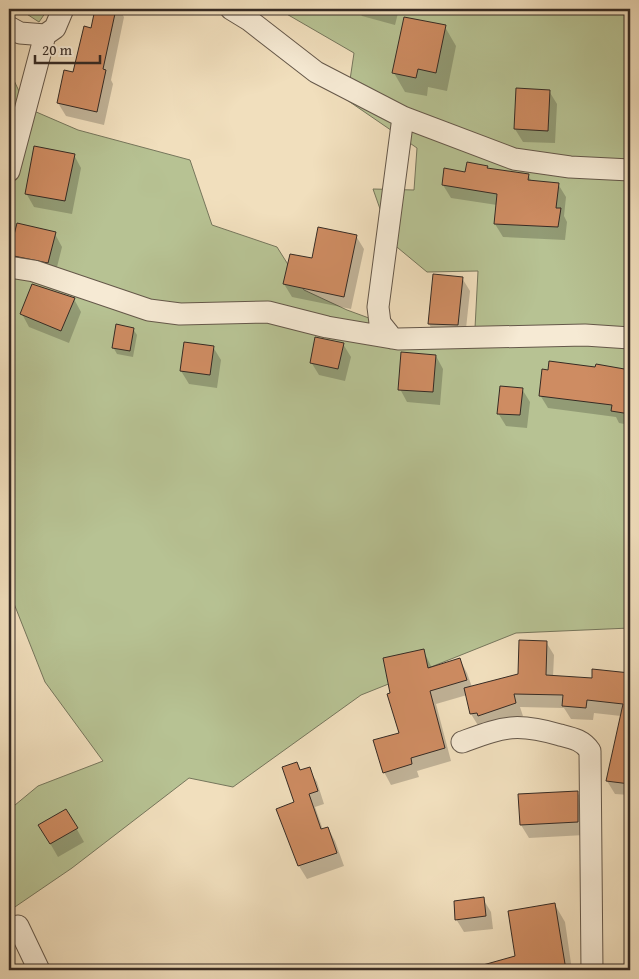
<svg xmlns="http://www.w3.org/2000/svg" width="639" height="979" viewBox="0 0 639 979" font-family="'Gentium Book Plus',serif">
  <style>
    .green { fill: #b7c293; stroke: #76765c }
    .shadow { fill: #0003 }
    .building { fill: #ce8c62; stroke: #362b24 }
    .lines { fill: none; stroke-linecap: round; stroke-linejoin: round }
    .minor-casing { stroke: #65584a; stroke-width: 23 }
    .minor { stroke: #f6ead4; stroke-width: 21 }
  </style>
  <rect width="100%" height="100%" fill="#f1dfbd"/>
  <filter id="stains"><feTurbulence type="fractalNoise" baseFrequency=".004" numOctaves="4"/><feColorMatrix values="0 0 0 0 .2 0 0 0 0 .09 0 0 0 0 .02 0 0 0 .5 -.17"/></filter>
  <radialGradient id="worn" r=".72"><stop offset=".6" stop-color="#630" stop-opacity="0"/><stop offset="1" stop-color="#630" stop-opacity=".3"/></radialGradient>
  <path class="green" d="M 19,9 L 48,9 L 39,22 Z
    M 278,9 L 630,9 L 630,628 L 516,633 L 361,695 L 233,787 L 189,778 L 72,868 L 9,911 L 9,810 L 38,786 L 103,761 L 45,682 L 9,591 L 9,70 L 27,108 L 78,130 L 190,160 L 212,225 L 277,247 L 304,290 L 347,310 L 418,336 L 475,328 L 478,271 L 427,272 L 392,243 L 373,189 L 414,190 L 417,148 L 347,100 L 354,53 Z"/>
  <path class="shadow" d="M 22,9 L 41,9 L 38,15 Z
    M 97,9 L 119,9 L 124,17 L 111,80 L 113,84 L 104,125 L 66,116 L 58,103 L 74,74 L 92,29 Z
    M 357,9 L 399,9 L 395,25 L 362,16 Z
    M 445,27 L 456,46 L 447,91 L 428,87 L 427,96 L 405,92 L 394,73 Z
    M 549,91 L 557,104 L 555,143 L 523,142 L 515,129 Z
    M 74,155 L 81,168 L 72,214 L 34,207 L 26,193 Z
    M 487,167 L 489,170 L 528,175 L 532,182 L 558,184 L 566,197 L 564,216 L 567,222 L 565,240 L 503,237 L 495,224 L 497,205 L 451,198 L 443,185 L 466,173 Z
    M 55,234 L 62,247 L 55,275 L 17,268 L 10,255 Z
    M 356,236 L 364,249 L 351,309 L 292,297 L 284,284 L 313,260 Z
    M 462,278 L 470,291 L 465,338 L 436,337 L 429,324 Z
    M 74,299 L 81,312 L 69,343 L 29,327 L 22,314 Z
    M 133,329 L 137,335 L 133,357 L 117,354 L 113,347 Z
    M 343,344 L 351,357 L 345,381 L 319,375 L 311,362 Z
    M 213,347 L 221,360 L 217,388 L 189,384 L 181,371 Z
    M 436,356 L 443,369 L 440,405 L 407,402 L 400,389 Z
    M 597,365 L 630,371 L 630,425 L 619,423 L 616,417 L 548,408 L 540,395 L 596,368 Z
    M 522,389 L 530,402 L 527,428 L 506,426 L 498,413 Z
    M 546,642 L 554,655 L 553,677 L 593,680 L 630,674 L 630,671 L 630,795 L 615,794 L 607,781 L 621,716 L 594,713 L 593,720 L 571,719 L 564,708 L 520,707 L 523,716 L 486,729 L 479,727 L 471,714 L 467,695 L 436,704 L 451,761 L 417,771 L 419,777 L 391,785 L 384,772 L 400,734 L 423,650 L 432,668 L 460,660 L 467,673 L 472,687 L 519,675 Z
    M 297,764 L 301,771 L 309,769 L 317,782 L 324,804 L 315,807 L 323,830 L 328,828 L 335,841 L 344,866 L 307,879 L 299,866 L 278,810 L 296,803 Z
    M 577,792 L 585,805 L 585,835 L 529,838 L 521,825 Z
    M 66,810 L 84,842 L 58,857 L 40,826 Z
    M 483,899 L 491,912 L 493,929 L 464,932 L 456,919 Z
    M 555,905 L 565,922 L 572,970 L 479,970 L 478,968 L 516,957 Z"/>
  <path class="building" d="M 95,9 L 116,9 L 103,69 L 106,70 L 97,112 L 57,103 L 64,70 L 73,72 L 84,26 L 91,28 Z
    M 404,17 L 446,25 L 436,73 L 418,69 L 416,78 L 392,73 Z
    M 516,88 L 550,90 L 548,131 L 514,129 Z
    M 34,146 L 75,154 L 65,201 L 25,194 Z
    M 467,162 L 488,166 L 487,168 L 529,174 L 528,180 L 559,183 L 556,208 L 561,208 L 558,227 L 494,224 L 497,194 L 442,185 L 444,168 L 465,172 Z
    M 17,223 L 56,232 L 48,263 L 9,255 Z
    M 318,227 L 357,235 L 344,297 L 283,284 L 290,254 L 312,258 Z
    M 433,274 L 463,277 L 458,325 L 428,324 Z
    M 32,284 L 75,298 L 61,331 L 20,314 Z
    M 116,324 L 134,328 L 130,351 L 112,348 Z
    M 315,337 L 344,343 L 338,369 L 310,363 Z
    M 184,342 L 214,346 L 210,375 L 180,371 Z
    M 401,352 L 436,355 L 433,392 L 398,390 Z
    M 549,361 L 595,367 L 596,364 L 630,370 L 630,414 L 611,411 L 612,405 L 539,396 L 542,369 L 548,370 Z
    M 500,386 L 523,388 L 520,415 L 497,414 Z
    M 519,640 L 547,641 L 546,675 L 592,678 L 592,669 L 630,673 L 630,705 L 628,705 L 630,705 L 630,784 L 606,781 L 623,704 L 587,700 L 586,708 L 562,706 L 563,695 L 514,694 L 516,703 L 478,716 L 477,713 L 470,714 L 464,688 L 518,674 Z
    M 424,649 L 428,668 L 460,658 L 467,680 L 430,691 L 445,748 L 411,758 L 412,764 L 383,773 L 373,740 L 399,733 L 387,694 L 390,693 L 383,658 Z
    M 297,762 L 300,770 L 310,767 L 318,791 L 309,794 L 321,829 L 328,827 L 337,853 L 298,866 L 276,809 L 294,802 L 282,767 Z
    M 578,791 L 578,822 L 520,825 L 518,794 Z
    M 66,809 L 78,828 L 50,844 L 38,825 Z
    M 484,897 L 486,916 L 455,920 L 454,901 Z
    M 555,903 L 566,970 L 483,970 L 483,965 L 515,956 L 508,911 Z"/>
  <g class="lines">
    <g class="minor-casing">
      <path id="minor" d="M 231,9 L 249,20 L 316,72 L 403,117 L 514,159 L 570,167 L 630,170
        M 9,27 L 20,33 L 45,35 L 55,28 L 63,9
        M 9,171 L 45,35
        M 9,267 L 34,271 L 149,310 L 180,314 L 268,312 L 327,327 L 398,339 L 585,335 L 630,338
        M 392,338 L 380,323 L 378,307 L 403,117
        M 462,742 C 504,727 515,722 560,735 C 572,738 583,740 590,751 L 592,970
        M 18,926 L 39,970"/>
    </g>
    <use href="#minor" class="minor"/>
  </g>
  <rect width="639" height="979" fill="none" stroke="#f1dfbd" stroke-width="30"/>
  <rect x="10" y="10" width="619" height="959" fill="none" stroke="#362b24" stroke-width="2.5"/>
  <rect x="15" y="15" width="609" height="949" fill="none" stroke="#362b24"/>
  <path d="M35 55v8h65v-8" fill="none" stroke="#362b24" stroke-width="2.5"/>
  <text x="42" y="55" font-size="15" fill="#362b24" stroke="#f6ead4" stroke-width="4" paint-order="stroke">20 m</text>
  <rect width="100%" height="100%" filter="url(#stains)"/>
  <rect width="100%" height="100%" fill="url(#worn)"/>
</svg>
